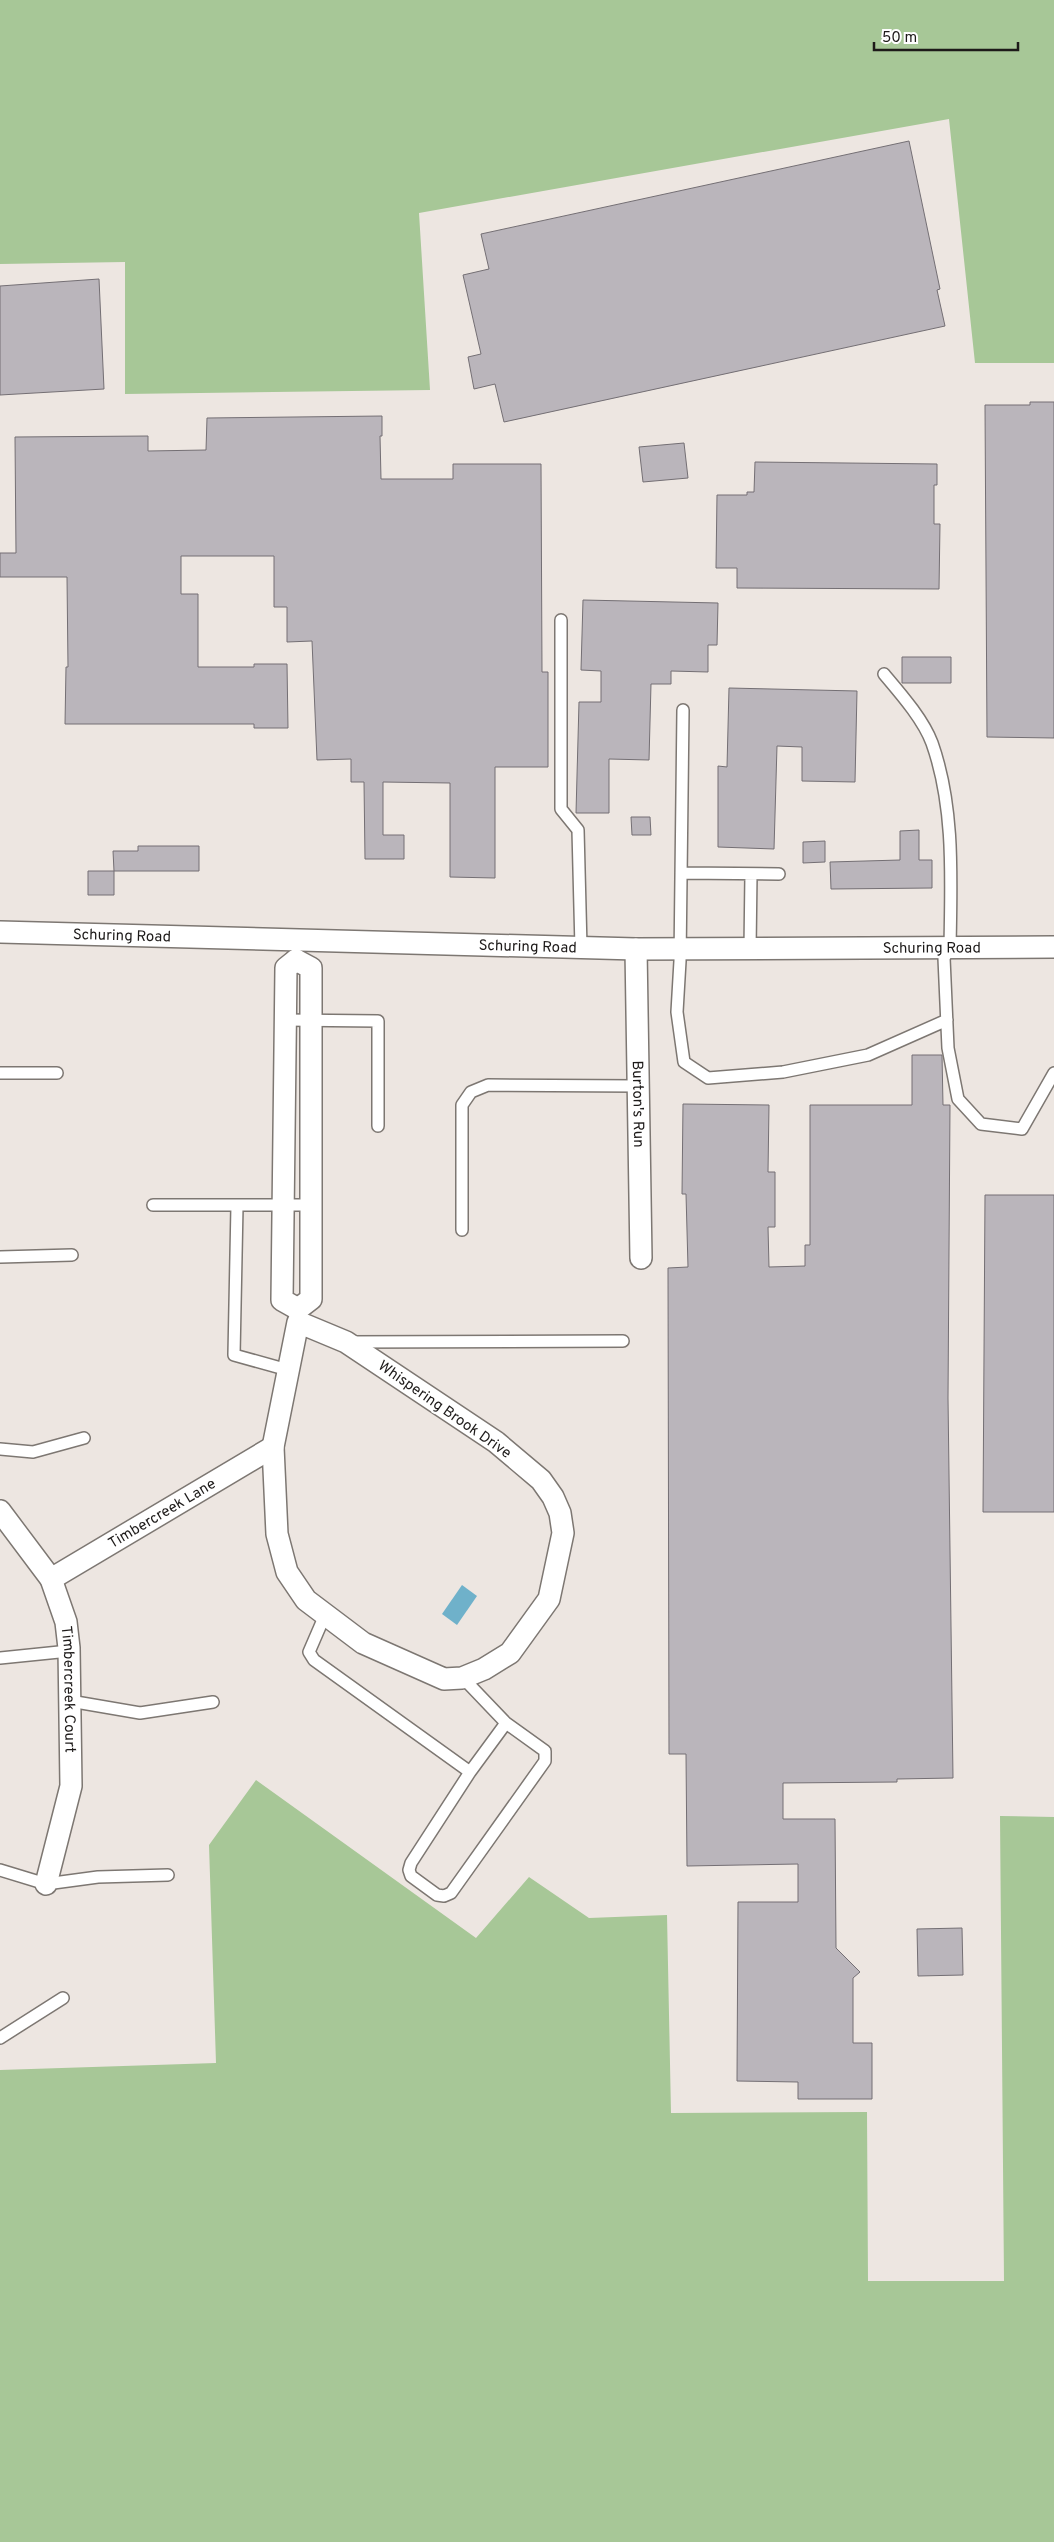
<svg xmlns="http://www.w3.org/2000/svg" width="1054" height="2542" viewBox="0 0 1054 2542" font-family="Overpass,sans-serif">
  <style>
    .green { fill: #a7c797 }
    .water { fill: #6fb1ca }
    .building { fill: #bab5bb; stroke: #746f74 }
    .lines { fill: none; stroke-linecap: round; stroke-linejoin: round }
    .lane-casing { stroke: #7d7772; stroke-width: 14 }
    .street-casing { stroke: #7d7772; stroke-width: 24 }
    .lane { stroke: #fff; stroke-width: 11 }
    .street { stroke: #fff; stroke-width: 21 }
    .labels { text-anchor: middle; stroke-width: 4.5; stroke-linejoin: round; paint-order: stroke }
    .street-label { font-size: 15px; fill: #1d1a19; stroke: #fff }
  </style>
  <rect width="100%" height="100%" fill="#ede6e1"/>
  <path class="green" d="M 0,0 L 1054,0 L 1054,363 L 975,363 L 949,119 L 419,213 L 430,390 L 125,394 L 125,262 L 0,264 Z
    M 256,1780 L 476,1938 L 529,1877 L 589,1918 L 667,1915 L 671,2113 L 867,2112 L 868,2281 L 1004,2281 L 1000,1816 L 1054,1817 L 1054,2542 L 0,2542 L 0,2070 L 216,2063 L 209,1845 Z"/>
  <path class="water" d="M 462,1585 L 477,1596 L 457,1625 L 442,1614 Z"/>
  <path class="building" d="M 909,141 L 940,289 L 937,290 L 945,326 L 504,422 L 495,384 L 474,389 L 468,357 L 481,354 L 463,275 L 489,269 L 481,234 Z
    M 99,279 L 104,389 L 0,395 L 0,286 Z
    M 1030,402 L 1054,402 L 1054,738 L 987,737 L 985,405 L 1030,405 Z
    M 382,416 L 382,436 L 380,436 L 381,479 L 453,479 L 453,464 L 541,464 L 542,672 L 548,672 L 548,767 L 495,767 L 495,878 L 450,877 L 450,783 L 383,782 L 383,835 L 404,835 L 404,859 L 365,859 L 364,782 L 351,782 L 351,759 L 317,760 L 312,641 L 287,642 L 287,607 L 274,607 L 274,556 L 181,556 L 181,594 L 198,594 L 198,667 L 254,667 L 254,664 L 287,664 L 288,728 L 254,728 L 254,724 L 65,724 L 66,667 L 68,667 L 67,577 L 0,577 L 0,553 L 16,553 L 15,437 L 148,436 L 148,451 L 206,450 L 207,418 Z
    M 684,443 L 688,478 L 643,482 L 639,447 Z
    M 755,462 L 937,464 L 937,485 L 934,485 L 934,524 L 940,524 L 939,589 L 737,588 L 737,568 L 716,568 L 717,495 L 747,495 L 747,492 L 754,492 Z
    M 583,600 L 718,603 L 717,645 L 708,645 L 708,672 L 671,671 L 671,684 L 651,684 L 649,760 L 609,759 L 609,813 L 576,813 L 579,702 L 601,702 L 601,671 L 581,670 Z
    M 902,657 L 951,657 L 951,683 L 902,683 Z
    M 729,688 L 857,691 L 855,782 L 802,781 L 802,747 L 777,746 L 774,849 L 718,847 L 718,766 L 727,767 Z
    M 631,817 L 650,817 L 651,835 L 632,835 Z
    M 919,830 L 919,860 L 932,860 L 932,888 L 831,889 L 830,862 L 900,860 L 900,831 Z
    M 825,841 L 825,862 L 803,863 L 803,842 Z
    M 138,846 L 199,846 L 199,871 L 114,871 L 114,895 L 88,895 L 88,871 L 114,871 L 113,851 L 138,851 Z
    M 912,1055 L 942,1055 L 943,1105 L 950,1105 L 948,1398 L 953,1778 L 897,1779 L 897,1782 L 783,1783 L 783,1819 L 835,1819 L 836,1948 L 860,1972 L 853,1978 L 853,2043 L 872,2043 L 872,2099 L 798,2099 L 798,2082 L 737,2081 L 738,1902 L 798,1902 L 798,1864 L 687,1866 L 686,1754 L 669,1754 L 668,1268 L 688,1267 L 686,1194 L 682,1194 L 683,1104 L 769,1105 L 768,1172 L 775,1172 L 775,1227 L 768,1227 L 769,1267 L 805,1266 L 805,1245 L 810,1245 L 810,1105 L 912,1105 Z
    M 985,1195 L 1054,1195 L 1054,1512 L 983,1512 Z
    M 962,1928 L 963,1975 L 918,1976 L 917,1929 Z"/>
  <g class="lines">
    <g class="lane-casing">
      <path id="lane" d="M 561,620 L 561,809 L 578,830 L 581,948
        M 884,674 C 900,693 923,719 932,743 C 955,808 951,880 950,948 L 944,958 L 948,1048 L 958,1099 L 981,1124 L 1022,1129 L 1054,1073
        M 683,710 L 680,961 L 677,1012 L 684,1062 L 708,1078 L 783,1072 L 868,1055 L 947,1020
        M 681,873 L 779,874
        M 750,949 L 751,874
        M 284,1020 L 378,1021 L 378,1126
        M 0,1073 L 57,1073
        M 153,1205 L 311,1205
        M 237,1206 L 234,1355 L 288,1370
        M 462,1230 L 462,1105 L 471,1092 L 488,1085 L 638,1086
        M 0,1257 L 72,1255
        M 350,1342 L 623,1341
        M 0,1449 L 33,1452 L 84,1438
        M 325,1615 L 309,1652 L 314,1660 L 470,1772 L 506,1723 L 463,1678
        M 0,1658 L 69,1651
        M 70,1701 L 140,1713 L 213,1702
        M 470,1772 L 411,1863 L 409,1870 L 411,1876 L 437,1895 L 444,1896 L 451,1893 L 545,1761 L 545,1751 L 506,1723
        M 0,1870 L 46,1884 L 98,1877 L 168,1875
        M 0,2038 L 63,1998"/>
    </g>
    <g class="street-casing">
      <g id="street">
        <path id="s1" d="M 0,932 L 636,949 L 1054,947"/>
        <path id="s2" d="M 636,949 L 641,1258"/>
        <path d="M 296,960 L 286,968 L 282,1300 L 298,1309"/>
        <path d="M 296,960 L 311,968 L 311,1299 L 298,1309"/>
        <path d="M 298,1322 L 346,1342 L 496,1442 L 541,1480 L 553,1497 L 560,1513 L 563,1533 L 549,1599 L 510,1653 L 484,1669 L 462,1678 L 444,1679 L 363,1643 L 306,1600 L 287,1572 L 277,1534 L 273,1447 Z"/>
        <path id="s3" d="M 0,1511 L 51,1579 L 66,1622 L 69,1648 L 71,1786 L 46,1884"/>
        <path id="s4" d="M 51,1579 L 273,1447"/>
      </g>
    </g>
    <use href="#lane" class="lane"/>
    <use href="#street" class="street"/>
  </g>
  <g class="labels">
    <g class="street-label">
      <text dy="5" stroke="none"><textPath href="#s1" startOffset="122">Schuring Road</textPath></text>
      <text dy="5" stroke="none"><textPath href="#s1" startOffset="528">Schuring Road</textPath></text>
      <text dy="5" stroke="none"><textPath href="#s1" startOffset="932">Schuring Road</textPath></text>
      <text dy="5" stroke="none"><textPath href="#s2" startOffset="155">Burton's Run</textPath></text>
      <text transform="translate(445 1409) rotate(35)" y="5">Whispering Brook Drive</text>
      <text dy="5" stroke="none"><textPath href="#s4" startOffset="129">Timbercreek Lane</textPath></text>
      <text dy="5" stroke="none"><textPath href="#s3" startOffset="198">Timbercreek Court</textPath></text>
    </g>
  </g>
  <path d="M874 42v8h144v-8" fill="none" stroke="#1d1a19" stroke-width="2.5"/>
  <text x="882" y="42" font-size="15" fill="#1d1a19" stroke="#ffffff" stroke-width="4" paint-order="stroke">50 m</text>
</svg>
